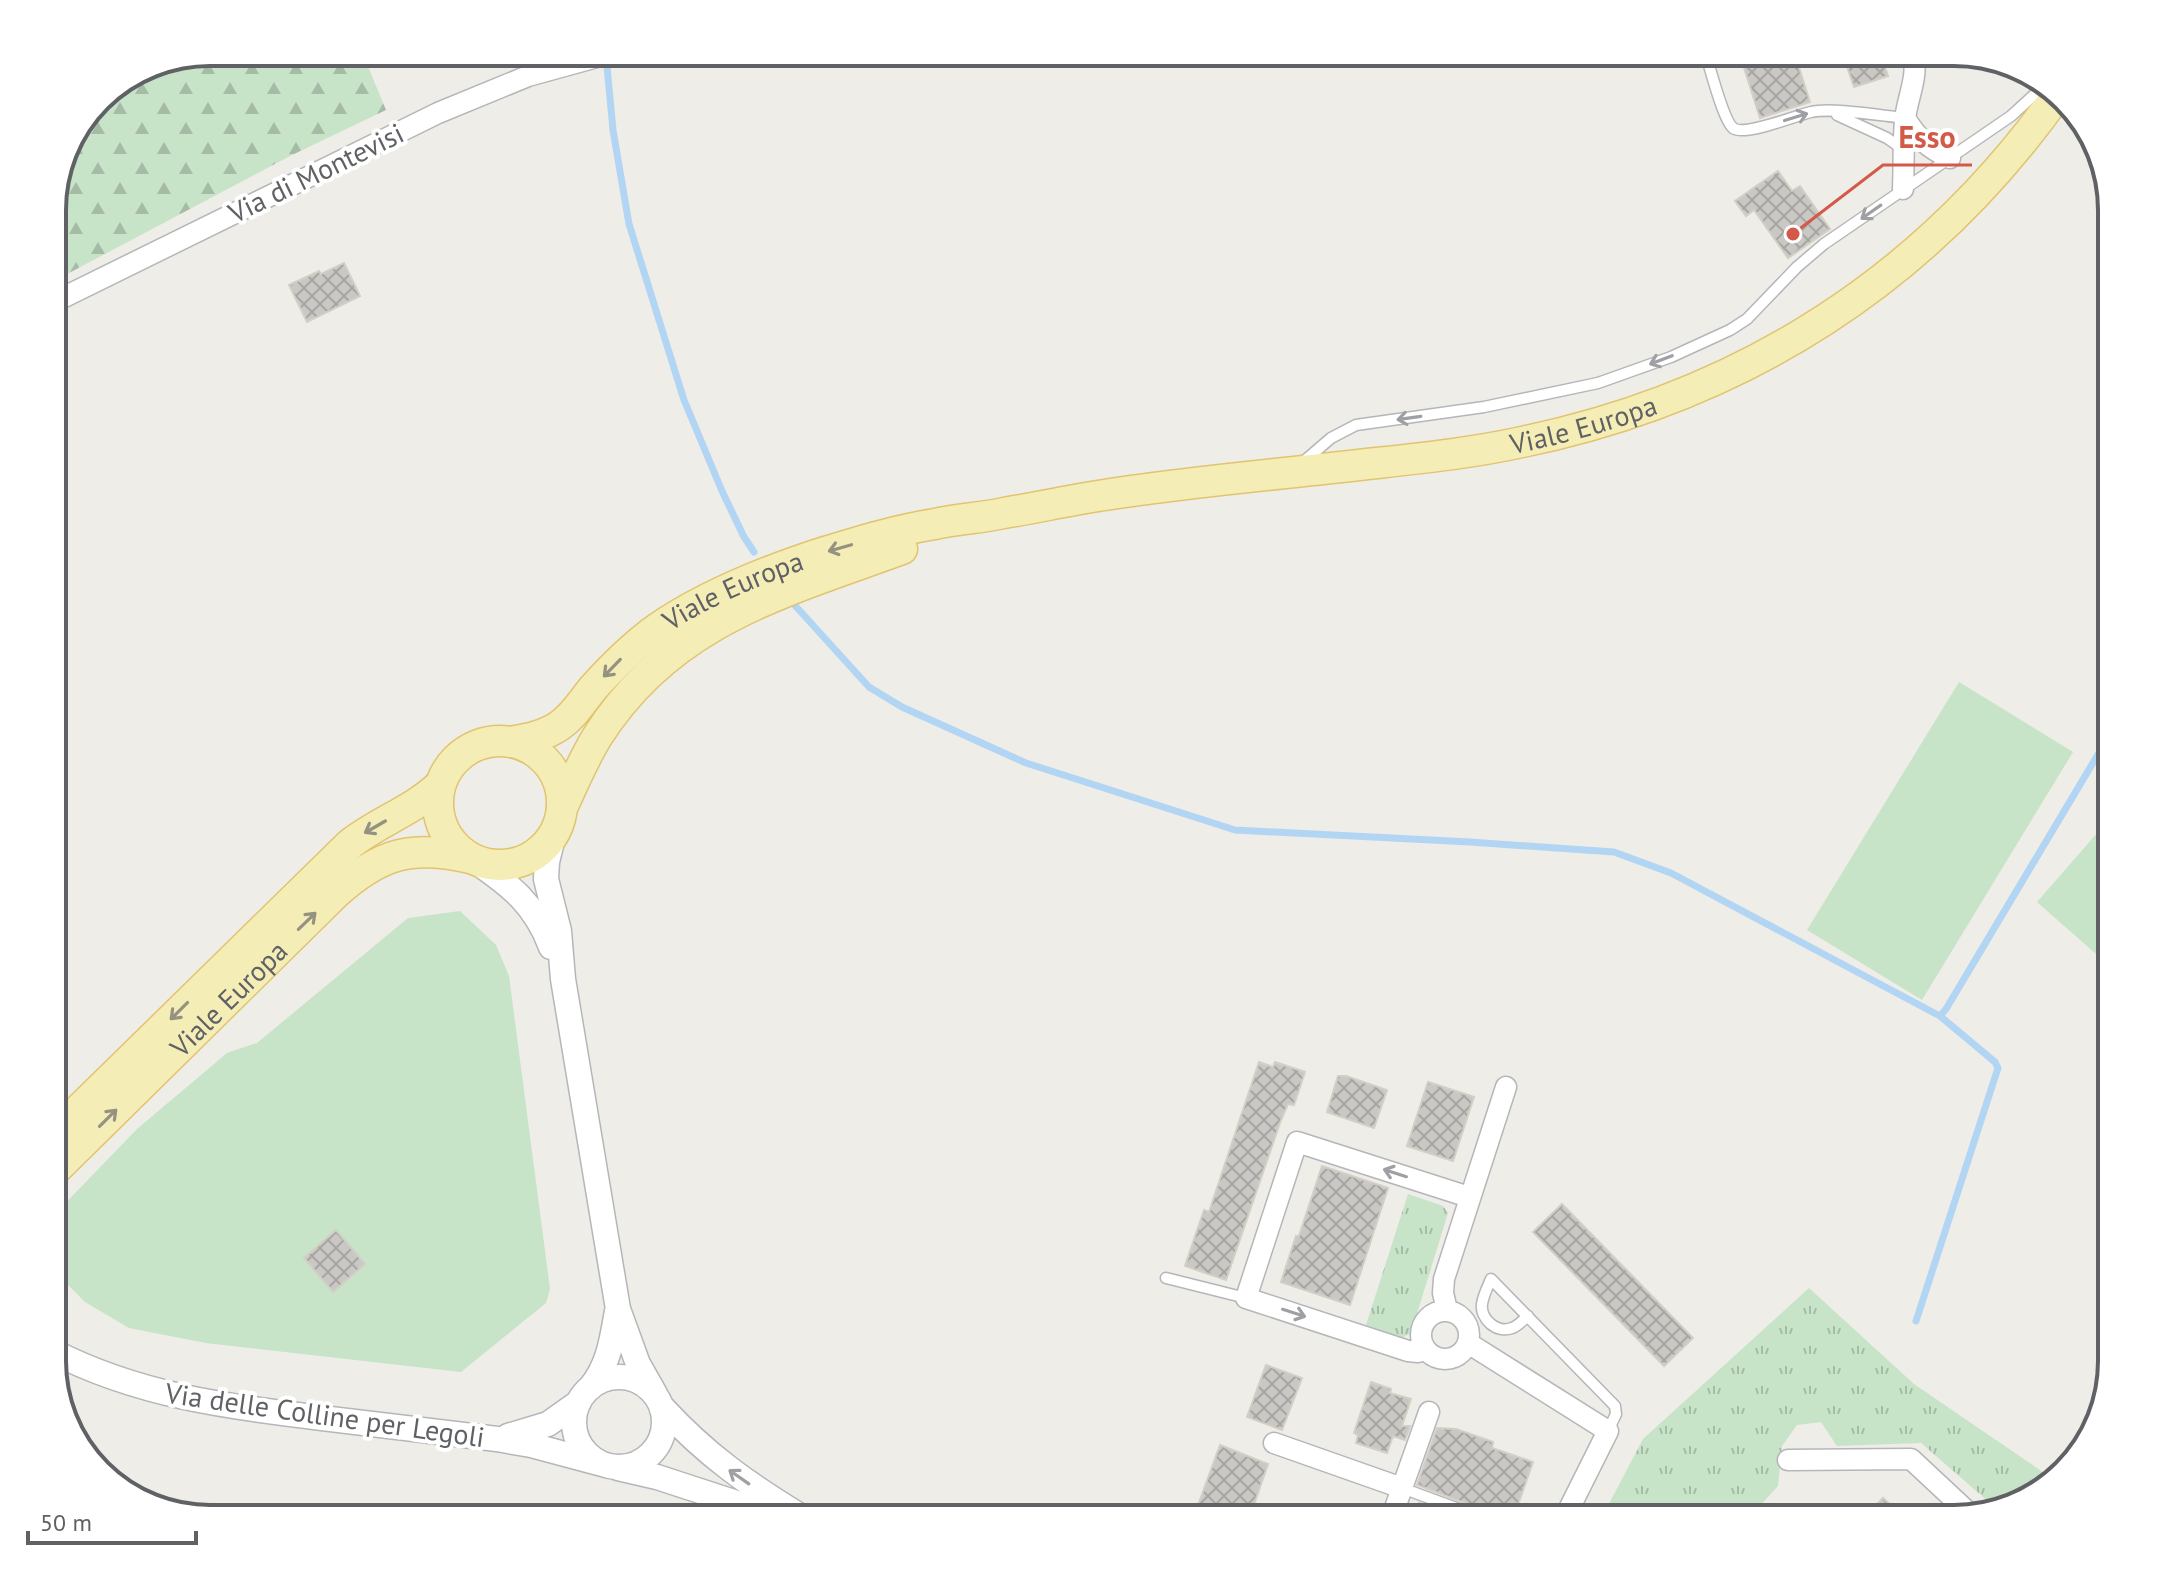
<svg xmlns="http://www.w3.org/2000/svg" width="2164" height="1571" viewBox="0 0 2164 1571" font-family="'PT Sans',sans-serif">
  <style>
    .grass { fill: url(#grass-tufts) }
    .forest { fill: url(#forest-firs) }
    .garden { fill: #c7e3c8 }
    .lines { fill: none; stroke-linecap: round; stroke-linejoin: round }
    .stream { stroke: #b2d5f4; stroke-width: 7 }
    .building { fill: url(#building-cross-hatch); stroke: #d3cfc6; stroke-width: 2 }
    .service-casing { stroke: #b4b6ba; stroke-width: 13 }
    .minor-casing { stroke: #b4b6ba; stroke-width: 23 }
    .tertiary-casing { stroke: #b4b6ba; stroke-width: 27 }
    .primary-casing { stroke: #e0c46f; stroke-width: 33 }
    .service { stroke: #fff; stroke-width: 10 }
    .minor { stroke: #fff; stroke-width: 20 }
    .tertiary { stroke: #fff; stroke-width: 24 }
    .primary { stroke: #f5edb6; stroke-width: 30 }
    .oneway { stroke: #9fa0a3 }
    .oneway2 { stroke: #949281 }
    .labels { text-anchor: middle; stroke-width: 8; stroke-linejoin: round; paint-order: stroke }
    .street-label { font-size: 28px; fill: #5f6165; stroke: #fff }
    .rim { fill: none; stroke: #5f6165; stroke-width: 4 }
    .leader { fill: none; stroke: #d35949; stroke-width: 3 }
    .callout-dot { fill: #d35949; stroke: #fff; stroke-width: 3 }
    .callout-label { font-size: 30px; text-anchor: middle; font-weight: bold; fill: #d35949; stroke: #fff; stroke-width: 8; stroke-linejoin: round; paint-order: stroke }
  </style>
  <defs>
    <pattern id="grass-tufts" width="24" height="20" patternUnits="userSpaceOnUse" patternTransform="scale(2)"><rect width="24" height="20" fill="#c7e3c8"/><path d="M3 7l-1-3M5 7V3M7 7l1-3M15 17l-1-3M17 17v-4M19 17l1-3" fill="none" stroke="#a5bba6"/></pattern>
    <pattern id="forest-firs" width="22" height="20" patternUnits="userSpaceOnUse" patternTransform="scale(2)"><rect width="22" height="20" fill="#c7e3c8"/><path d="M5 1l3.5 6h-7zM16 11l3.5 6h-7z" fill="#a5bba6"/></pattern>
    <pattern id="building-cross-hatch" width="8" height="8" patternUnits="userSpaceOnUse" patternTransform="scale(2)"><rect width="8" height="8" fill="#cac8c4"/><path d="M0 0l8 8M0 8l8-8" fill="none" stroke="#a7a6a3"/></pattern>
  </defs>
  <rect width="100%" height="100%" fill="#efede7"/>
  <path class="grass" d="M 1408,1194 L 1443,1206 L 1448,1213 L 1411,1333 L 1402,1338 L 1366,1325 Z
    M 1809,1288 L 1914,1384 L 2053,1479 L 2024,1503 L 1997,1509 L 1921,1443 L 1837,1446 L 1821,1422 L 1797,1425 L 1782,1446 L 1778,1486 L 1748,1519 L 1601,1519 L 1643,1439 Z"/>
  <path class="forest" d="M 210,52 L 362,52 L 386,110 L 292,155 L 52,282 L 52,199 L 68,140 L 105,91 L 150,64 Z"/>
  <path class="garden" d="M 1959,682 L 2073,752 L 1922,1000 L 1807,930 Z
    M 2112,816 L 2112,968 L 2037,902 Z
    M 460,911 L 496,945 L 509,976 L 550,1289 L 546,1303 L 461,1372 L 206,1343 L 129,1328 L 85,1302 L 52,1269 L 52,1217 L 137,1129 L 227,1053 L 257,1043 L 408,918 Z"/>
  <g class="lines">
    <path class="stream" d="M 606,56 L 613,130 L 629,224 L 684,400 L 722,491 L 744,537 L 754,552
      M 790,600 L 869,687 L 902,707 L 1026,763 L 1235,830 L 1470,842 L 1614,852 L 1671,873 L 1940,1016 L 1946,1009 L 2112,731
      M 1916,1321 L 1998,1068 L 1995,1062 L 1940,1016"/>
  </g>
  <path class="building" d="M 1739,52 L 1794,52 L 1810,102 L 1760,118 Z
    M 1842,52 L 1880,52 L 1888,76 L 1854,87 Z
    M 1778,171 L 1792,191 L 1800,186 L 1830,229 L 1788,258 L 1754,210 L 1746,216 L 1735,201 Z
    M 344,263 L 360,296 L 307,322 L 289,285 L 319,271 L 321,274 Z
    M 1259,1062 L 1273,1067 L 1275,1062 L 1305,1072 L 1294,1105 L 1288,1104 L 1281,1120 L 1226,1280 L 1185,1266 L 1204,1210 L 1209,1212 Z
    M 1338,1076 L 1346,1076 L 1387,1090 L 1374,1128 L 1327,1112 Z
    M 1428,1082 L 1474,1097 L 1453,1161 L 1407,1146 Z
    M 1322,1166 L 1388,1188 L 1350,1305 L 1281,1282 L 1296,1236 L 1299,1236 Z
    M 1562,1204 L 1693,1338 L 1664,1366 L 1533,1232 Z
    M 336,1230 L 365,1264 L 333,1292 L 304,1258 Z
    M 1266,1365 L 1302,1378 L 1282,1430 L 1247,1417 Z
    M 1371,1382 L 1391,1389 L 1390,1393 L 1411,1399 L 1402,1426 L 1410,1426 L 1405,1440 L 1393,1436 L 1387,1453 L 1356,1443 L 1358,1435 L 1354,1433 Z
    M 1437,1428 L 1456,1429 L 1493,1442 L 1492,1448 L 1533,1462 L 1513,1519 L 1494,1519 L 1489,1512 L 1417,1485 Z
    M 1220,1445 L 1268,1464 L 1249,1519 L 1193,1519 Z
    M 1883,1498 L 1906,1519 L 1863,1519 Z
    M 1419,1503 L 1463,1519 L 1413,1519 Z"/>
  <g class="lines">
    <g class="service-casing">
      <path id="service" d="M 1705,52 C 1710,67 1723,120 1733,128 C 1744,137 1797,115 1811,112 C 1831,107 1883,116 1905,118
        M 1837,115 L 1887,138 L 1904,150
        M 1302,463 L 1331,438 L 1356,425 L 1484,407 L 1598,383 L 1671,357 L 1730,330 L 1747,319 L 1797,267 L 1824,244 L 2011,116 L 2047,83
        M 1166,1278 L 1246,1298
        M 1528,1316 C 1523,1320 1518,1326 1512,1328 C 1497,1334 1480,1319 1482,1304 C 1483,1296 1488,1286 1491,1279 L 1615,1406 L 1616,1414 L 1608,1431
        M 1402,1488 L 1486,1519"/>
    </g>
    <g class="minor-casing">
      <path id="minor" d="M 1905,118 C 1917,138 1929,149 1950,158
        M 1903,189 C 1904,166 1903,143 1905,120 C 1907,97 1920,75 1912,52
        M 52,303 L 438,113 L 528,76 L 615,52
        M 1447,1310 L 1443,1293 L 1444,1279 L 1506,1087
        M1421 1335a24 24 0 1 1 48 0a24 24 0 1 1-48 0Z
        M 1468,1343 L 1608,1431 L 1564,1519
        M 1425,1349 L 1418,1352 L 1408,1351 L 1246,1298 L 1297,1142 L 1469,1197
        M 1274,1443 L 1402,1488
        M 1788,1460 L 1911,1459 L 1971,1515
        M 1391,1519 L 1429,1412"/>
    </g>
    <g class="tertiary-casing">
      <path id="tertiary" d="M 554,833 L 547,862 L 546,879 L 559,931 L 563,979 L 618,1309 L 638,1364 L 655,1394
        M 475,861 C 511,886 535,904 551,947
        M 52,1351 C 137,1395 228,1407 322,1418 C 380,1425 439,1432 497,1439 L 531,1445 L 602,1464
        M574 1422a45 45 0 1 1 90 0a45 45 0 1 1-90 0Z
        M 590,1388 C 609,1365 612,1339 617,1311
        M 662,1407 C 707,1456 749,1485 805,1519
        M 508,1436 L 548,1424 L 579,1402
        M 618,1468 L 657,1477 L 786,1519"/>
    </g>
    <g class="primary-casing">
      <g id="primary">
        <circle cx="500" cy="803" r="62"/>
        <path id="s1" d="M 510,742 C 528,739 544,736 559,726 C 574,716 583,700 594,687 C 614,665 634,645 658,628 C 706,595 769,570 825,552 C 861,541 897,530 935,524 C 957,519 981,518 1004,513 C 1035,508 1066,501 1098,496 C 1179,483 1260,476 1341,467 C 1401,460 1463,455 1522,442 C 1744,396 1927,279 2058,94"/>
        <path d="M 562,808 C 573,784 583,760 597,737 C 670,621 782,593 902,549"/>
        <path d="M 52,1136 L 350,844 C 378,822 414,810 440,785"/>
        <path id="s2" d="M 52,1173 L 335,894 C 379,854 411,844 470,858"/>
      </g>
    </g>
    <use href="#service" class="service"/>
    <use href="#minor" class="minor"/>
    <use href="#tertiary" class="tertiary"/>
    <use href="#primary" class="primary"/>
  </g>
  <defs><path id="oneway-shaft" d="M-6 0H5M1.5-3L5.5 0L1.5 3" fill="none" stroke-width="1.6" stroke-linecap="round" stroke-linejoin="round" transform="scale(2)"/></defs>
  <g class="oneway">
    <use href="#oneway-shaft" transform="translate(1796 117) rotate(-17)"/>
    <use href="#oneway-shaft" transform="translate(1871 212) rotate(145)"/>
    <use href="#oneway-shaft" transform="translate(1661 360) rotate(159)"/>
    <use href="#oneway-shaft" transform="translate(1409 418) rotate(172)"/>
    <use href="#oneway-shaft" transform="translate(1395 1173) rotate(-162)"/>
    <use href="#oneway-shaft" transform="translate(1294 1313) rotate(18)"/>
    <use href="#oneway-shaft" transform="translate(739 1477) rotate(-145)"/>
  </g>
  <g class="oneway2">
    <use href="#oneway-shaft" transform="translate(840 548) rotate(164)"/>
    <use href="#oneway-shaft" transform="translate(612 668) rotate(134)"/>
    <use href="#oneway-shaft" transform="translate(375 827) rotate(150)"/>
    <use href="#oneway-shaft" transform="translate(307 921) rotate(-44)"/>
    <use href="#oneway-shaft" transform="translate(179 1011) rotate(135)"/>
    <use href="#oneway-shaft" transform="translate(108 1118) rotate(-45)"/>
  </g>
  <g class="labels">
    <g class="street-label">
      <text transform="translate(316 173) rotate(-26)" y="10">Via di Montevisi</text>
      <text dy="10" stroke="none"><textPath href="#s1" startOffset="1146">Viale Europa</textPath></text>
      <text dy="10" stroke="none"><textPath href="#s1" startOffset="276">Viale Europa</textPath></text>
      <text dy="10" stroke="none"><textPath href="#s2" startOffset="248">Viale Europa</textPath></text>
      <text transform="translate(325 1415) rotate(8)" y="10">Via delle Colline per Legoli</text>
    </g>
  </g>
  <path d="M0 0H2164V1571H0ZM210 66H1954A144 144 0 0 1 2098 210V1361A144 144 0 0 1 1954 1505H210A144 144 0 0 1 66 1361V210A144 144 0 0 1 210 66Z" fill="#fff" fill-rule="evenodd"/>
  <path class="rim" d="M210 66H1954A144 144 0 0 1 2098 210V1361A144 144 0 0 1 1954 1505H210A144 144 0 0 1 66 1361V210A144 144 0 0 1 210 66Z"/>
  <path class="leader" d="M1793 234L1883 165H1972"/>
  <circle class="callout-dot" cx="1793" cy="234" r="8"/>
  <g class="callout-label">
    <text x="1927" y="148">Esso</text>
  </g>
  <path d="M28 1531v12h168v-12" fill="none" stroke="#5f6165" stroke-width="4"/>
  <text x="40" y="1531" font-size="24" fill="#5f6165" stroke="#ffffff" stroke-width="6" paint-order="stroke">50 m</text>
</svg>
